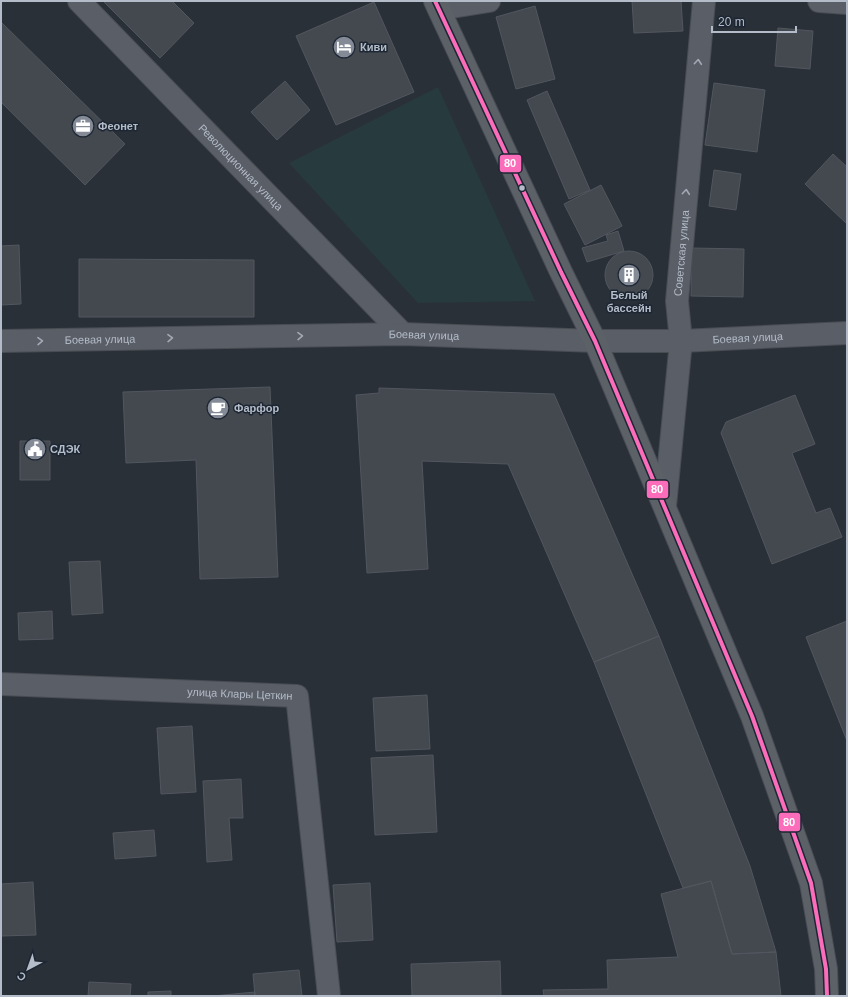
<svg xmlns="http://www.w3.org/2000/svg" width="848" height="997" viewBox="0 0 848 997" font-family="Arial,sans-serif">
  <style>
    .green { fill: #273a3e }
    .building { fill: #444950; stroke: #52575f }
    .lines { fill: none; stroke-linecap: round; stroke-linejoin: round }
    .minor-casing { stroke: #484c53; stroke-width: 24 }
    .major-casing { stroke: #484c55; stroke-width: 24 }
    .minor { stroke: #5a5e66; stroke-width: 22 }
    .major { stroke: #5c6168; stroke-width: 22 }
    .bus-1-casing { stroke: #1d2633; stroke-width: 7 }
    .bus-1 { stroke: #fb6dba; stroke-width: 4 }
    .oneway { stroke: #a2a9b5 }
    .bus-dot { fill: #b4bcc9; stroke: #1d2633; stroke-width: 1.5 }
    .labels { text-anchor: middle; stroke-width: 3; stroke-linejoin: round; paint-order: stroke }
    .poi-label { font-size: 11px; font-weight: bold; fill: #b4bcc9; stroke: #1d2633; text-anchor: start }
    .street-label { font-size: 11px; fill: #b4bcc9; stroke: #1d2633 }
    .line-badge { stroke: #1d2633; stroke-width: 1.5 }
    .badge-label { font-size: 11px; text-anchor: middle; font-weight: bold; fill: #fff }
  </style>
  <rect width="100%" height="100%" fill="#2a3038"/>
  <path class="green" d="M 438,87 L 535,301 L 418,303 L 289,163 Z"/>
  <path class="building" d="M 103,1 L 172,1 L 194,23 L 160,58 Z
    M 632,1 L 681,1 L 683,31 L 634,33 Z
    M 374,2 L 414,92 L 336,125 L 296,36 Z
    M 535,6 L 555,79 L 516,89 L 496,17 Z
    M 1,22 L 125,144 L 85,185 L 1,102 Z
    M 778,28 L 813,31 L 810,69 L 775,66 Z
    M 285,81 L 310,110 L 277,140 L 251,112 Z
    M 714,83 L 765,90 L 757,152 L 705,145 Z
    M 547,91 L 590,190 L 569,199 L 527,100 Z
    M 833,154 L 847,167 L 847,224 L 805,184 Z
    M 714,170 L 741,174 L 736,210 L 709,206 Z
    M 601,185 L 622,226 L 585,245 L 564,204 Z
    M 618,231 L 624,251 L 587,262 L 582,248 L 608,241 L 606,235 Z
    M 19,245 L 21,304 L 1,305 L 1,246 Z
    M 692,248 L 744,249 L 743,297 L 691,296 Z
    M605 275a24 24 0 1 1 48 0a24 24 0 1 1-48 0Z
    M 79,259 L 254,260 L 254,317 L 79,317 Z
    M 270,387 L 278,577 L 200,579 L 196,460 L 126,463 L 123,392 Z
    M 379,388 L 554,394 L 659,636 L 594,662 L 508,464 L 422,461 L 428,569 L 367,573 L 356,395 L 379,393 Z
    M 795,395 L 815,444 L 792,453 L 816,513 L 830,508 L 842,537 L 772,564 L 721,433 L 726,422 Z
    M 20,441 L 50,441 L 50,480 L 20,480 Z
    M 100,561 L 103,613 L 72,615 L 69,562 Z
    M 52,611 L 53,639 L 19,640 L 18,613 Z
    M 847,621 L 847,741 L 806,637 Z
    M 659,636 L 750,866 L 776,952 L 732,954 L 711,881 L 683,888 L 594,662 Z
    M 427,695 L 430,749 L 376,751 L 373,698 Z
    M 192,726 L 196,792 L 161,794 L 157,728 Z
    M 433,755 L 437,832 L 375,835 L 371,758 Z
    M 241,779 L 243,818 L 229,818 L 232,860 L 207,862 L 203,781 Z
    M 154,830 L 156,856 L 115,859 L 113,833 Z
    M 711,881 L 732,954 L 776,952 L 781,996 L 544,996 L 543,990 L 608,989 L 607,960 L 678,957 L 661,894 Z
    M 33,882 L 36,935 L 1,936 L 1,884 Z
    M 370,883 L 373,940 L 337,942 L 333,885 Z
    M 500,961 L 501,996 L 412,996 L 411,964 Z
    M 299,970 L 302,996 L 255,996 L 253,974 Z
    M 89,982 L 131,984 L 130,996 L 88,996 Z
    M 171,991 L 171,996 L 148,996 L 148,992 Z
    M 255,992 L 255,996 L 213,996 Z"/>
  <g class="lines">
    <g class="minor-casing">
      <g id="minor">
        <path id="s1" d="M 79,1 L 403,334"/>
        <path d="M 819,1 L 847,3"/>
        <path d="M 439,9 L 489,1"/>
        <path id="s2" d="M 1,341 L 403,334 L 595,341 L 681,341 L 847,333"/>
        <path id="s3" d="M 665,506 L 681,341 L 677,301 L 704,1"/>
        <path id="s4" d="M 1,684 L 297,696 L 329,996"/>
      </g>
    </g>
    <g class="major-casing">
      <path id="major" d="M 435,1 L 561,272 L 595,341 L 752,716 L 811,883 L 826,969 L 827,996"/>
    </g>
    <use href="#minor" class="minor"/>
    <use href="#major" class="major"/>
    <g class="bus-1-casing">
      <path id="bus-1" d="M 435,1 L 561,272 L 595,341 L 752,716 L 811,883 L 826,969 L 827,996"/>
    </g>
    <use href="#bus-1" class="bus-1"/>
  </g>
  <defs><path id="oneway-chevron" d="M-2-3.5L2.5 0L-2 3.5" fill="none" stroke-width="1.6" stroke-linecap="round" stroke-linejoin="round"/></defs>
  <g class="oneway">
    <use href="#oneway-chevron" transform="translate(698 62) rotate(-85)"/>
    <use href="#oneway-chevron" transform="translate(686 192) rotate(-85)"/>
    <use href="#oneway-chevron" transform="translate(300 336) rotate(-1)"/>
    <use href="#oneway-chevron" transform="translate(170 338) rotate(-1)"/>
    <use href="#oneway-chevron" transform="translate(40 341) rotate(-1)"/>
  </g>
  <defs>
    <g id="hotel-disc" transform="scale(1.15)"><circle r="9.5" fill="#848b96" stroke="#1d2633"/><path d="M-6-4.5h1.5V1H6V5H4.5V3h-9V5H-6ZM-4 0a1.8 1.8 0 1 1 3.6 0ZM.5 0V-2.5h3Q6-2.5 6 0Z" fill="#fff"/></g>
    <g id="office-disc" transform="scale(1.15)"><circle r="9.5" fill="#848b96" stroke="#1d2633"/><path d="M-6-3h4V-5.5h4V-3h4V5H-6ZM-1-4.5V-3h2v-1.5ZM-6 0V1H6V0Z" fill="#fff"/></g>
    <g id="building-disc" transform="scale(1.15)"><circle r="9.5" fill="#848b96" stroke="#1d2633"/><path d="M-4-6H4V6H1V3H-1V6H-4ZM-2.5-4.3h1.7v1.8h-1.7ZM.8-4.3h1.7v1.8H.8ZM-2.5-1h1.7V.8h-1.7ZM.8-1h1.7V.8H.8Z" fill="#fff"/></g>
    <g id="cafe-disc" transform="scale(1.15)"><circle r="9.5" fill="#848b96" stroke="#1d2633"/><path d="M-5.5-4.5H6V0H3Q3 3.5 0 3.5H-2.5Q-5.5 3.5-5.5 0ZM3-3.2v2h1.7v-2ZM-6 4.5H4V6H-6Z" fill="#fff"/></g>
    <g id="civic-disc" transform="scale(1.15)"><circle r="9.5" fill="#848b96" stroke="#1d2633"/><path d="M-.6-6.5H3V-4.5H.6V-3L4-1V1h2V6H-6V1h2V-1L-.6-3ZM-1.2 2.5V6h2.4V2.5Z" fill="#fff"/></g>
  </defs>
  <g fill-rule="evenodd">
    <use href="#hotel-disc" x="344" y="47"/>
    <use href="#office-disc" x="83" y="126"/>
    <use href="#building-disc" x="629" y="275"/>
    <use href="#cafe-disc" x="218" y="408"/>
    <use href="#civic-disc" x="35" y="449"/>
  </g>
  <circle class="bus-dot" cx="522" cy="188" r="3.5"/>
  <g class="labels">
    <g class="poi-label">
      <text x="360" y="51">Киви</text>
      <text x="98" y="130">Феонет</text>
      <text x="629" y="299" text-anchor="middle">Белый<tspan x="629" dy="13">баcсейн</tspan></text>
      <text x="234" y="412">Фарфор</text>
      <text x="50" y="453">СДЭК</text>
    </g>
    <g class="street-label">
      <text dy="4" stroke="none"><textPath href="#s1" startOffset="232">Революционная улица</textPath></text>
      <text dy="4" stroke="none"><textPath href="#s3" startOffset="254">Советская улица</textPath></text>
      <text dy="4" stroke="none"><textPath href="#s2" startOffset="423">Боевая улица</textPath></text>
      <text dy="4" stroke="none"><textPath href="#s2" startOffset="747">Боевая улица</textPath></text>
      <text dy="4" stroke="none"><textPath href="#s2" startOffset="99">Боевая улица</textPath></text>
      <text dy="4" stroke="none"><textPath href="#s4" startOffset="239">улица Клары Цеткин</textPath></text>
    </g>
  </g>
  <g class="line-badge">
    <rect x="499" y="154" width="23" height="19" rx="4" fill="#fb6dba"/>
    <rect x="646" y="480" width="23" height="19" rx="4" fill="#fb6dba"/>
    <rect x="778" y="812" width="23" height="20" rx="4" fill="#fb6dba"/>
  </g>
  <g class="badge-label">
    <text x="510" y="167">80</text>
    <text x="657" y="493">80</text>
    <text x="789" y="826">80</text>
  </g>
  <rect width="848" height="997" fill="none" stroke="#b4bcc9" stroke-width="4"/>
  <g transform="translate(28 969) rotate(221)" stroke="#1d2633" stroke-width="3" paint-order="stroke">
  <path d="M0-3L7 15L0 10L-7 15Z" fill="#b4bcc9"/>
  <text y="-6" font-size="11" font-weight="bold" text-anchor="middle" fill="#b4bcc9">С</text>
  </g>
  <path d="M712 26v6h84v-6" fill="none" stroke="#b4bcc9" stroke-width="2"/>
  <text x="718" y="26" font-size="12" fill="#b4bcc9" stroke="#1d2633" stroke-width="3" paint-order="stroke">20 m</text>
</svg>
